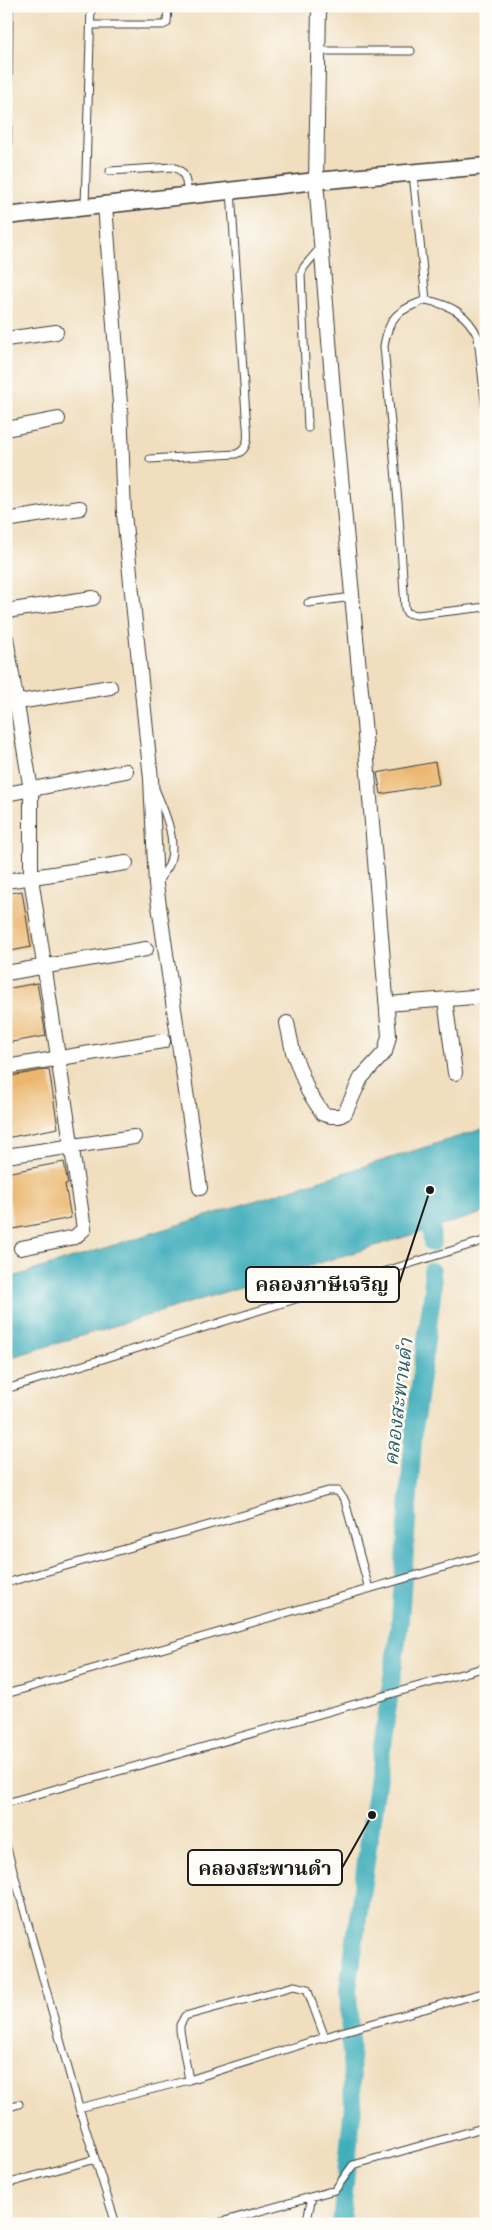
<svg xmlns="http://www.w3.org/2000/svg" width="492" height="2230" viewBox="0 0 492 2230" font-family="'IM FELL French Canon','Noto Serif Thai',serif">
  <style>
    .water { fill: #3faebb; stroke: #2e656c }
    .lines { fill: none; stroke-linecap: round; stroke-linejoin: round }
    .canal { stroke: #3faebb; stroke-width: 18 }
    .building { fill: #ebb76f }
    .service-casing { stroke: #3c3934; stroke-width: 9 }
    .minor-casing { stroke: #3c3934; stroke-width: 16 }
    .tertiary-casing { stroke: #3c3934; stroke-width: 19 }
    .service { stroke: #fff; stroke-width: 7 }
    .minor { stroke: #fff; stroke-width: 14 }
    .tertiary { stroke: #fff; stroke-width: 16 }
    .labels { text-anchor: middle; stroke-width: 5; stroke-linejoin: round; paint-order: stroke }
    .water-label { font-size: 20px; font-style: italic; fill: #2c5e64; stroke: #fdfcf7 }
    .leader { fill: none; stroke: #1c1c1c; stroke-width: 2 }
    .callout-dot { fill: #1c1c1c; stroke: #fdfcf7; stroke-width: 2 }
    .callout { fill: #fdfcf7; stroke: #1c1c1c; stroke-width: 2 }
    .callout-label { font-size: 20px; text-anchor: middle; font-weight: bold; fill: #1c1c1c }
  </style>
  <rect width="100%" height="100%" fill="#fdfcf7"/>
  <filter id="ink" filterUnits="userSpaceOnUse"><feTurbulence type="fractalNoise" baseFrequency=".02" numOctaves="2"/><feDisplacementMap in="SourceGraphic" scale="10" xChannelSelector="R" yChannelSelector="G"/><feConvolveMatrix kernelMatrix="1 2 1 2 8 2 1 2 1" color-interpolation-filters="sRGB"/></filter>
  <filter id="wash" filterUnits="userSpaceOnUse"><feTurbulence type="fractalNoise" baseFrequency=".0096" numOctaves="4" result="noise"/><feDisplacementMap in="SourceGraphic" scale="20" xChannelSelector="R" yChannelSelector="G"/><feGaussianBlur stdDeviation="1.12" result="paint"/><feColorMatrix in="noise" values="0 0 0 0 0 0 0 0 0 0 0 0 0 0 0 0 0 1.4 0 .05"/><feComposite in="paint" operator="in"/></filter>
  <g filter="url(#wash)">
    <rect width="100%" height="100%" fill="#f0debe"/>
    <path class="water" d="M 486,1128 L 486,1212 L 6,1359 L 6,1279 Z"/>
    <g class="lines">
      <path class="canal" d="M 430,1206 L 432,1243
        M 341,2224 L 353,2104 L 348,1989 L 400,1620 L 414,1428 L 433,1289 L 432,1271"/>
    </g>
    <g id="blocks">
      <path class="building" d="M 435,762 L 439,784 L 381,794 L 377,773 Z
        M 22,891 L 31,947 L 6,952 L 6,894 Z
        M 37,983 L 46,1036 L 6,1043 L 6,989 Z
        M 49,1069 L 58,1128 L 6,1138 L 6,1077 Z
        M 64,1162 L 68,1184 L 65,1184 L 71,1218 L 13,1229 L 6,1173 Z"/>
    </g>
  </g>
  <g filter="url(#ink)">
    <use href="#blocks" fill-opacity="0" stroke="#3c3934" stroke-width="1"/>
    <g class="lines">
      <g class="service-casing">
        <path id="service" d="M 91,25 L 163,25 L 167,23 L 168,6
          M 318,51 L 411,51
          M 110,171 L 173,167 C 187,171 186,183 188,195
          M 413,174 L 426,300 C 399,310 389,315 384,346 L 398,502 L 405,608 L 407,613 L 417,615 L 486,607
          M 85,206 L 91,6
          M 7,216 L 9,6
          M 426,300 C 450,305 467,313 478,337 L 486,410
          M 308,428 L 301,274 L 304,267 L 320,248
          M 150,459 L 236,454 C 252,449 247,429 246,415 L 231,191
          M 308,603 L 352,597
          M 156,791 C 165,813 178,840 169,865 C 166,871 161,876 158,882
          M 6,1389 L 486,1240
          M 6,1583 L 328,1491 L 338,1491 L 345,1501 L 369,1589
          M 6,1694 L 486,1555
          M 6,1803 L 486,1667
          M 6,1845 L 79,2108 L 116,2224
          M 189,2080 L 180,2031 L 180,2025 L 185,2016 L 294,1986 L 307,1989 L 325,2038
          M 6,2108 L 19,2104
          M 79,2108 L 189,2080 L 341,2032 L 486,1992
          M 6,2184 L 95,2159
          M 214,2224 L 335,2190 L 353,2165 L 486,2127
          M 306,2224 L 312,2197"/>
      </g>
      <g class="minor-casing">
        <path id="minor" d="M 105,205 L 120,404 L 124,514 L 151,779 L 156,885 L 200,1188
          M 6,339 L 56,332
          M 6,429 L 58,419
          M 6,520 L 80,508
          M 6,611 L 93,598
          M 6,638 L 31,790 L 31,878 L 84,1229 L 75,1237 L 21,1248
          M 6,704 L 110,687
          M 6,794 L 126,771
          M 6,881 L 126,863
          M 6,973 L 146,949
          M 445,1000 L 455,1073
          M 387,1004 L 486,996
          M 287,1023 L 293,1052 L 308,1091 L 323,1114 L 331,1116 L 339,1116 L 345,1113 L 361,1078 L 385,1052 L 389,1036 L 364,723 L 334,402 L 316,181 L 319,6
          M 6,1067 L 163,1041
          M 6,1156 L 134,1137"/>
      </g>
      <g class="tertiary-casing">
        <path id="tertiary" d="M 6,216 L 316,181 L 486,166"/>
      </g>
      <use href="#service" class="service"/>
      <use href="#minor" class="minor"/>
      <use href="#tertiary" class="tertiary"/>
    </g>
  </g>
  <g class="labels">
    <g class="water-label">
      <text transform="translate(398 1402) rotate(-83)" y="7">คลองสะพานดำ</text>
    </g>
  </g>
  <path class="leader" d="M430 1190L399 1284M372 1815L342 1868"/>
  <g class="callout-dot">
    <circle cx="430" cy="1190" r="5"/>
    <circle cx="372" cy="1815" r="5"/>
  </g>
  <g class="callout">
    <rect x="246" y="1267" width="153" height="35" rx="5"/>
    <rect x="188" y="1850" width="154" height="35" rx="5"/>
  </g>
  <g class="callout-label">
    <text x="322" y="1291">คลองภาษีเจริญ</text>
    <text x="265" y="1875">คลองสะพานดำ</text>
  </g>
  <rect width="492" height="2230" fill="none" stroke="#fdfcf7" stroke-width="25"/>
</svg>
